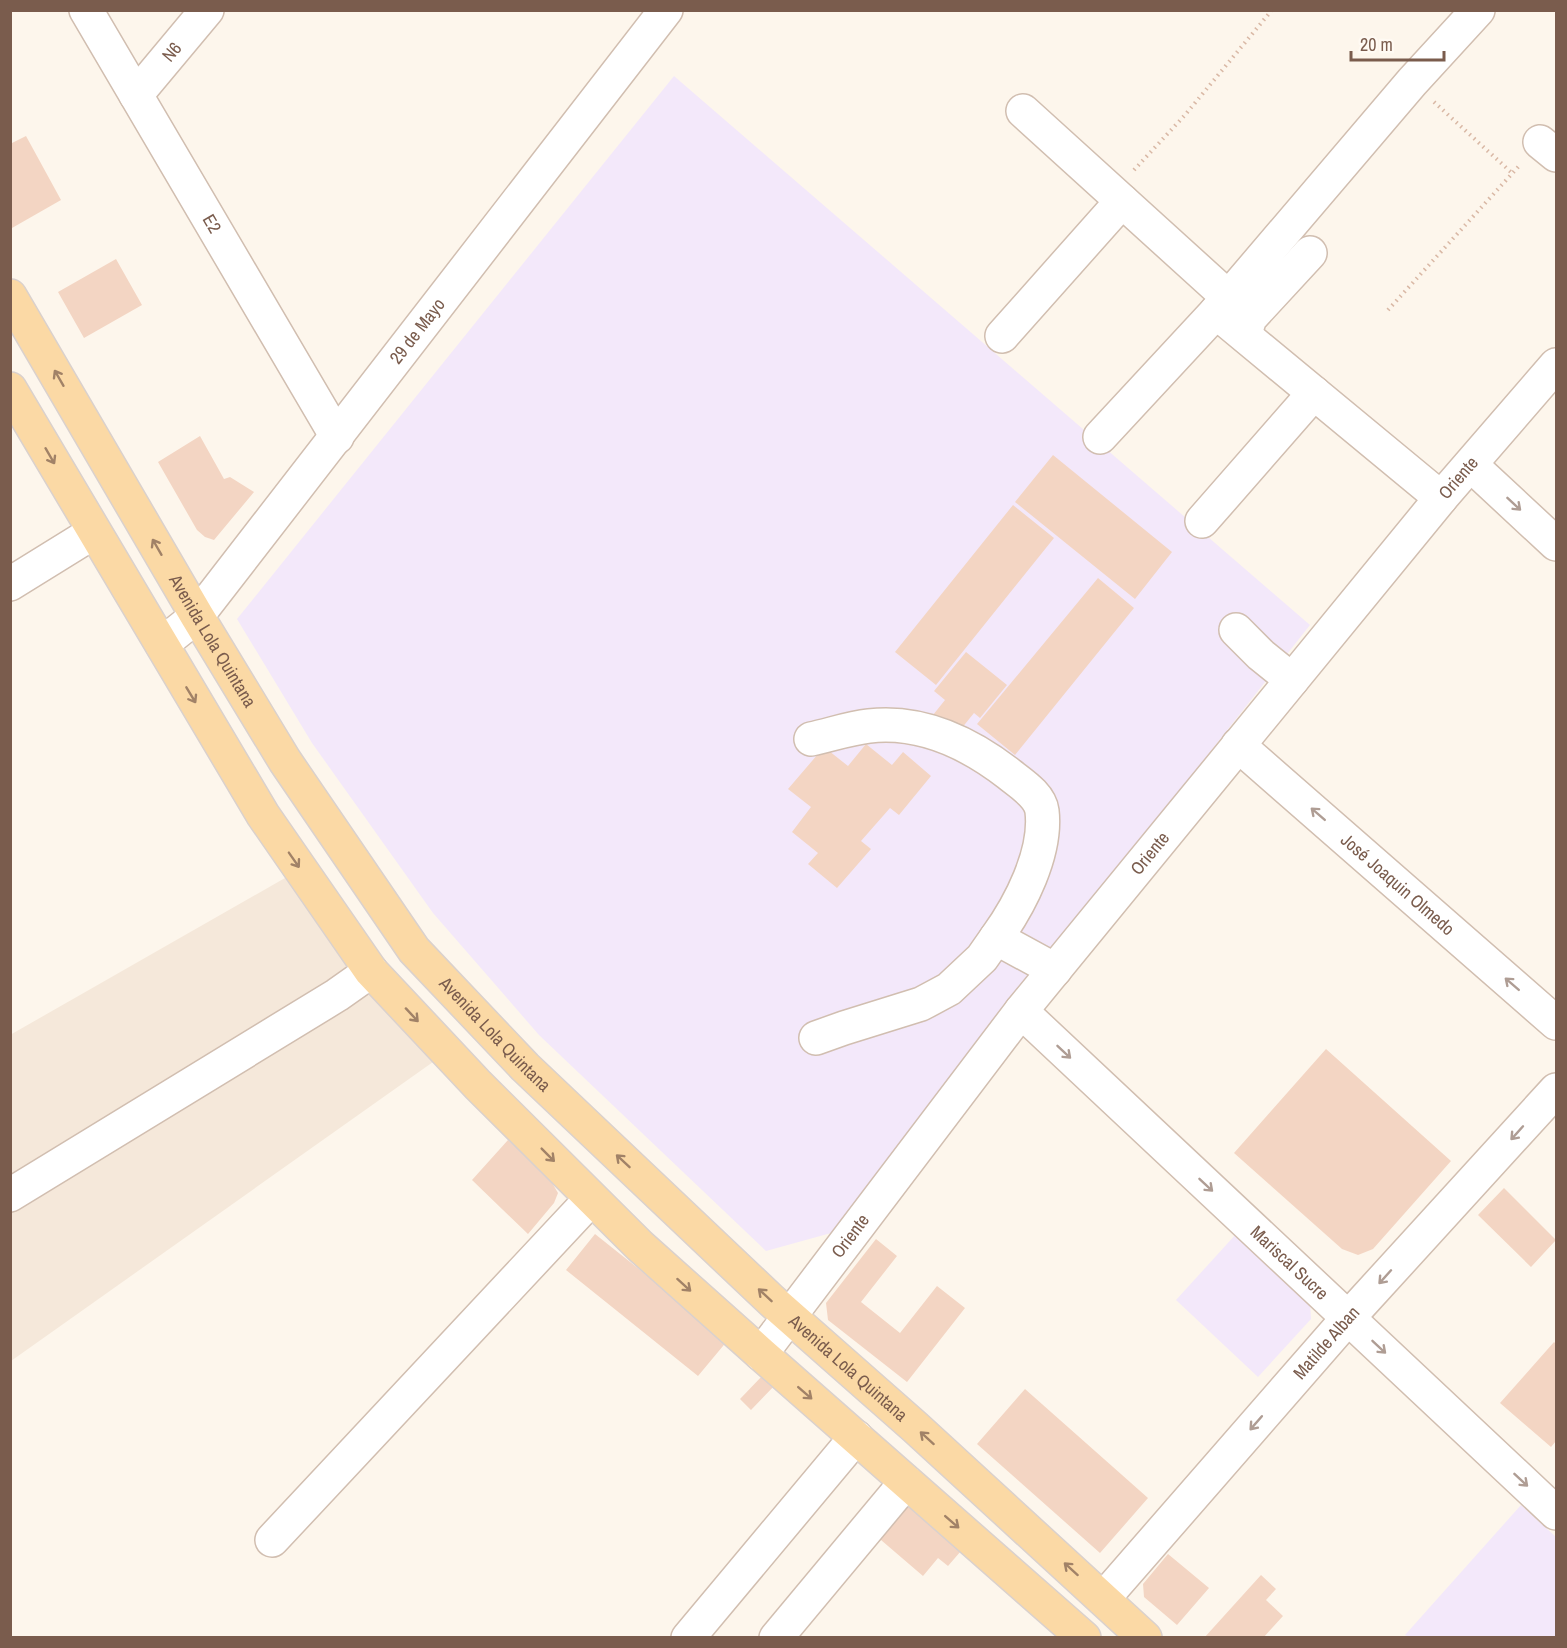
<svg xmlns="http://www.w3.org/2000/svg" width="1567" height="1648" viewBox="0 0 1567 1648" font-family="'Archivo Narrow',sans-serif">
  <style>
    .residential { fill: #f5e8da }
    .education { fill: #f3e8fa }
    .building { fill: #f3d5c3 }
    .lines { fill: none; stroke-linecap: round; stroke-linejoin: round }
    .minor-casing { stroke: #d1beb0; stroke-width: 36 }
    .major-casing { stroke: #dad1cd; stroke-width: 36 }
    .path { stroke: #d9b8a5; stroke-width: 4; stroke-dasharray: 1.5 4.5; stroke-linecap: butt }
    .minor { stroke: #fff; stroke-width: 33 }
    .major { stroke: #fbd9a5; stroke-width: 33 }
    .oneway { stroke: #a18267 }
    .oneway2 { stroke: #af9d94 }
    .labels { text-anchor: middle; stroke-width: 4.5; stroke-linejoin: round; paint-order: stroke }
    .street-label { font-size: 18px; fill: #7a5c4d; stroke: #fffaf3 }
  </style>
  <rect width="100%" height="100%" fill="#fdf6ec"/>
  <path class="residential" d="M 285,878 L 433,1062 L 11,1361 L 10,1035 Z"/>
  <path class="education" d="M 674,76 L 1310,625 L 831,1233 L 766,1251 L 539,1035 L 433,913 L 312,743 L 237,619 Z
    M 1237,1233 L 1310,1301 L 1311,1319 L 1258,1377 L 1176,1300 Z
    M 1521,1505 L 1556,1537 L 1556,1637 L 1409,1637 L 1405,1635 Z"/>
  <path class="building" d="M 26,136 L 61,200 L 12,228 L 10,225 L 10,144 Z
    M 116,259 L 142,305 L 84,338 L 58,292 Z
    M 200,436 L 224,479 L 230,477 L 254,492 L 214,540 L 205,537 L 197,530 L 158,462 Z
    M 1053,455 L 1172,552 L 1135,599 L 1015,502 Z
    M 1013,505 L 1054,538 L 936,685 L 895,652 Z
    M 1098,578 L 1134,608 L 1015,755 L 977,724 Z
    M 966,652 L 1007,685 L 980,718 L 974,713 L 957,734 L 933,715 L 945,700 L 934,691 Z
    M 866,744 L 892,765 L 903,752 L 931,776 L 899,815 L 890,808 L 861,841 L 871,849 L 837,888 L 808,864 L 818,853 L 792,832 L 811,807 L 788,789 L 824,747 L 848,766 Z
    M 1326,1049 L 1451,1161 L 1373,1249 L 1358,1255 L 1342,1249 L 1234,1153 Z
    M 508,1140 L 548,1176 L 558,1193 L 554,1203 L 528,1234 L 472,1180 Z
    M 1504,1188 L 1556,1240 L 1531,1267 L 1478,1215 Z
    M 595,1234 L 728,1340 L 698,1376 L 566,1270 Z
    M 876,1239 L 897,1256 L 861,1302 L 900,1333 L 937,1286 L 965,1308 L 907,1382 L 828,1320 L 826,1303 Z
    M 1554,1342 L 1556,1344 L 1556,1441 L 1551,1447 L 1500,1403 Z
    M 766,1372 L 777,1383 L 751,1410 L 740,1399 Z
    M 1025,1389 L 1148,1498 L 1100,1553 L 977,1444 Z
    M 909,1493 L 967,1544 L 948,1566 L 938,1558 L 923,1576 L 874,1534 Z
    M 1168,1554 L 1209,1588 L 1177,1625 L 1144,1597 L 1143,1584 Z
    M 1261,1575 L 1276,1589 L 1266,1600 L 1283,1616 L 1263,1638 L 1204,1638 Z"/>
  <g class="lines">
    <g class="minor-casing">
      <g id="minor">
        <path id="s1" d="M 86,10 L 337,437"/>
        <path id="s2" d="M 136,95 L 207,10"/>
        <path d="M 1023,111 L 1229,298"/>
        <path d="M 1540,142 L 1556,155"/>
        <path d="M 1216,312 L 1441,498"/>
        <path d="M 1002,336 L 1122,201"/>
        <path d="M 1247,337 L 1247,327 L 1250,318 L 1310,253"/>
        <path d="M 1100,437 L 1216,312 L 1412,82 L 1478,10"/>
        <path d="M 1471,465 L 1556,544"/>
        <path d="M 1202,521 L 1314,393"/>
        <path d="M 10,584 L 94,532"/>
        <path d="M 1236,630 L 1261,655 L 1292,680"/>
        <path id="s3" d="M 162,644 L 197,616 L 666,10"/>
        <path d="M 811,739 C 830,735 850,728 869,726 C 921,720 969,743 1009,774 C 1020,783 1040,795 1042,811 C 1047,853 1020,905 996,938 L 1055,970"/>
        <path id="s4" d="M 1238,745 L 1556,1023"/>
        <path id="s5" d="M 1021,1011 L 1556,1513"/>
        <path d="M 816,1038 L 844,1028 L 921,1004 L 949,989 L 982,958 L 996,938"/>
        <path d="M 10,1195 L 337,995 L 371,971"/>
        <path id="s6" d="M 761,1354 L 1021,1011 L 1441,498 L 1556,365"/>
        <path d="M 272,1540 L 591,1199"/>
        <path id="s7" d="M 1103,1599 L 1348,1318 L 1556,1090"/>
        <path d="M 688,1638 L 856,1437"/>
        <path d="M 776,1638 L 906,1482"/>
      </g>
    </g>
    <g class="major-casing">
      <g id="major">
        <path id="s8" d="M 10,296 L 197,616 L 285,761 L 414,950 L 525,1067 L 772,1301 L 915,1427 L 1145,1638"/>
        <path d="M 10,389 L 263,815 L 371,971 L 478,1085 L 640,1246 L 761,1354 L 1084,1638"/>
      </g>
    </g>
    <path class="path" d="M 1434,102 L 1512,173
      M 1134,170 L 1185,115 L 1272,10
      M 1388,310 L 1519,166"/>
    <use href="#minor" class="minor"/>
    <use href="#major" class="major"/>
  </g>
  <defs><path id="oneway-shaft" d="M-6 0H5M1.5-3L5.5 0L1.5 3" fill="none" stroke-width="1.6" stroke-linecap="round" stroke-linejoin="round" transform="scale(1.5)"/></defs>
  <g class="oneway">
    <use href="#oneway-shaft" transform="translate(59 378) rotate(-120)"/>
    <use href="#oneway-shaft" transform="translate(50 456) rotate(60)"/>
    <use href="#oneway-shaft" transform="translate(157 547) rotate(-120)"/>
    <use href="#oneway-shaft" transform="translate(191 695) rotate(59)"/>
    <use href="#oneway-shaft" transform="translate(294 860) rotate(55)"/>
    <use href="#oneway-shaft" transform="translate(412 1015) rotate(47)"/>
    <use href="#oneway-shaft" transform="translate(548 1155) rotate(45)"/>
    <use href="#oneway-shaft" transform="translate(623 1161) rotate(-137)"/>
    <use href="#oneway-shaft" transform="translate(684 1285) rotate(42)"/>
    <use href="#oneway-shaft" transform="translate(765 1295) rotate(-137)"/>
    <use href="#oneway-shaft" transform="translate(805 1393) rotate(41)"/>
    <use href="#oneway-shaft" transform="translate(927 1438) rotate(-138)"/>
    <use href="#oneway-shaft" transform="translate(952 1522) rotate(41)"/>
    <use href="#oneway-shaft" transform="translate(1071 1569) rotate(-138)"/>
  </g>
  <g class="oneway2">
    <use href="#oneway-shaft" transform="translate(1514 504) rotate(43)"/>
    <use href="#oneway-shaft" transform="translate(1318 814) rotate(-139)"/>
    <use href="#oneway-shaft" transform="translate(1512 984) rotate(-139)"/>
    <use href="#oneway-shaft" transform="translate(1064 1052) rotate(43)"/>
    <use href="#oneway-shaft" transform="translate(1517 1133) rotate(132)"/>
    <use href="#oneway-shaft" transform="translate(1206 1185) rotate(43)"/>
    <use href="#oneway-shaft" transform="translate(1385 1277) rotate(132)"/>
    <use href="#oneway-shaft" transform="translate(1379 1347) rotate(43)"/>
    <use href="#oneway-shaft" transform="translate(1256 1423) rotate(131)"/>
    <use href="#oneway-shaft" transform="translate(1521 1480) rotate(43)"/>
  </g>
  <g class="labels">
    <g class="street-label">
      <text dy="6" stroke="none"><textPath href="#s2" startOffset="56">N6</textPath></text>
      <text dy="6" stroke="none"><textPath href="#s1" startOffset="248">E2</textPath></text>
      <text dy="6" stroke="none"><textPath href="#s3" startOffset="405">29 de Mayo</textPath></text>
      <text dy="6" stroke="none"><textPath href="#s6" startOffset="1120">Oriente</textPath></text>
      <text dy="6" stroke="none"><textPath href="#s8" startOffset="400">Avenida Lola Quintana</textPath></text>
      <text dy="6" stroke="none"><textPath href="#s6" startOffset="634">Oriente</textPath></text>
      <text dy="6" stroke="none"><textPath href="#s4" startOffset="212">José Joaquin Olmedo</textPath></text>
      <text dy="6" stroke="none"><textPath href="#s8" startOffset="886">Avenida Lola Quintana</textPath></text>
      <text dy="6" stroke="none"><textPath href="#s6" startOffset="148">Oriente</textPath></text>
      <text dy="6" stroke="none"><textPath href="#s5" startOffset="368">Mariscal Sucre</textPath></text>
      <text dy="6" stroke="none"><textPath href="#s7" startOffset="340">Matilde Alban</textPath></text>
      <text dy="6" stroke="none"><textPath href="#s8" startOffset="1372">Avenida Lola Quintana</textPath></text>
    </g>
  </g>
  <rect width="1567" height="1648" fill="none" stroke="#7a5c4d" stroke-width="24"/>
  <path d="M1351 51v9h93v-9" fill="none" stroke="#7a5c4d" stroke-width="3"/>
  <text x="1360" y="51" font-size="18" fill="#7a5c4d" stroke="#fffaf3" stroke-width="4.5" paint-order="stroke">20 m</text>
</svg>
